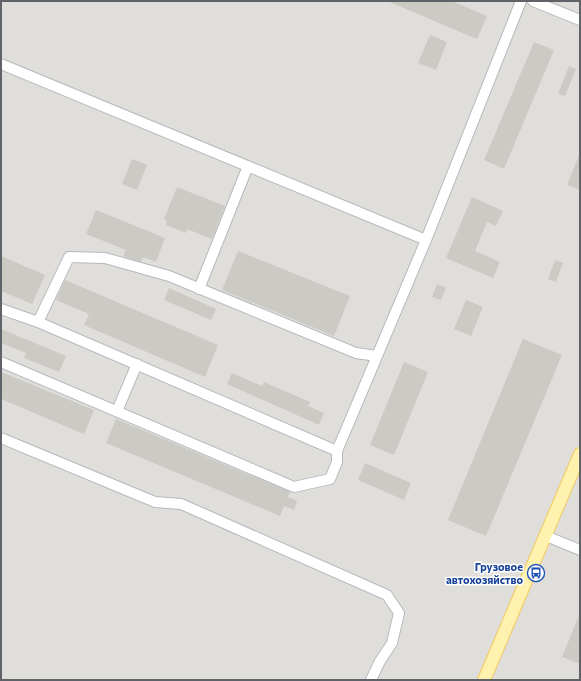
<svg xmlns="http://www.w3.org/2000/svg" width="581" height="681" viewBox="0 0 581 681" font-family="Commissioner,sans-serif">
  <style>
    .industrial { fill: #e0deda }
    .building { fill: #cccac5 }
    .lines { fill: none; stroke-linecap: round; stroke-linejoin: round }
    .minor-casing { stroke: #b5b8bc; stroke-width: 12 }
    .major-casing { stroke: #f2c960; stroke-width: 14 }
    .minor { stroke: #fff; stroke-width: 10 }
    .major { stroke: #fff2af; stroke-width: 12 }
    .labels { text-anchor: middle; stroke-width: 3; stroke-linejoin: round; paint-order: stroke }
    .transit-label { font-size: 11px; font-weight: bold; fill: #164399; stroke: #fff; text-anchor: end }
  </style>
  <rect width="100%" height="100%" fill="#f1efe8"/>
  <path class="industrial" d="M 1,1 L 580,1 L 580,443 L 481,680 L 1,680 Z
    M 580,460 L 580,548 L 549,535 Z
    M 548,538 L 580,552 L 580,680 L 487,680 Z"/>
  <path class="building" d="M 387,1 L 452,1 L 487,16 L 477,39 Z
    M 430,35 L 447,42 L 436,70 L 418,63 Z
    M 534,42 L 554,50 L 504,169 L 484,160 Z
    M 569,66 L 576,69 L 565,96 L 558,94 Z
    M 580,153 L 580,190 L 567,185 Z
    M 132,159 L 147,165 L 137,190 L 122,184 Z
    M 177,187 L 225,206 L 212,239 L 187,229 L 186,233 L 166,225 L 167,221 L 164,219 Z
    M 472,197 L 503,211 L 496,226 L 487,222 L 475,251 L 500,262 L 493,278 L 446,258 Z
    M 96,210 L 165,238 L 156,262 L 143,257 L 141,262 L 123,256 L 126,250 L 86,234 Z
    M 238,251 L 350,296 L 334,336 L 222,290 Z
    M 1,256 L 45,275 L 32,304 L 1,291 Z
    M 555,260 L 563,263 L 556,282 L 548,279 Z
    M 65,280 L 218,345 L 205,377 L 84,325 L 89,314 L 56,300 Z
    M 437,284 L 446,288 L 441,300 L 432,297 Z
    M 169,288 L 216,309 L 211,320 L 164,300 Z
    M 466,300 L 483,307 L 471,336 L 454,329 Z
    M 1,329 L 66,356 L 59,372 L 24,358 L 26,353 L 1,343 Z
    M 523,339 L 562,355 L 486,536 L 448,520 Z
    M 404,362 L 428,372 L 394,455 L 370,445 Z
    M 1,372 L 94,410 L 84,434 L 1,399 Z
    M 232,373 L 262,386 L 264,382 L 310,402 L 308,406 L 324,413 L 319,425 L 227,384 Z
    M 116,419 L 290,492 L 288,497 L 297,501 L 294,510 L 284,506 L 280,516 L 106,443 Z
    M 365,463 L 411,483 L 404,500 L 358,480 Z
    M 580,613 L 580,664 L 562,657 Z"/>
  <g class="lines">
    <g class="minor-casing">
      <path id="minor" d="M 533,1 L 580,20
        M 1,64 L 426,240
        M 199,289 L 248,166
        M 1,309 L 38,322 L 337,451 L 426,240 L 521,1
        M 38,322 L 69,257 L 105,258 L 169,276 L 356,353 L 377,356
        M 1,362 L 294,487 L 330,479 L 337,462 L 337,451
        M 117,411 L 137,364
        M 1,438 L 155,502 L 181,504 L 387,595 L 399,613 L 392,643 L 380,661 L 371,680
        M 546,536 L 580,550"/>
    </g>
    <g class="major-casing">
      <path id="major" d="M 484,680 L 580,454"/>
    </g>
    <use href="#minor" class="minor"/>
    <use href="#major" class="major"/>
  </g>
  <defs>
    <g id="bus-ring" transform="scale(0.9)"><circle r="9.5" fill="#fff" stroke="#1a4fb4" stroke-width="1.5"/><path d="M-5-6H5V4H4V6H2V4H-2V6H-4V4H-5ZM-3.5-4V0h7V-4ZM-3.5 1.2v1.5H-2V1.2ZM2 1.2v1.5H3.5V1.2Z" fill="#1a4fb4"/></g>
  </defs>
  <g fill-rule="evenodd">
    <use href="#bus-ring" x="536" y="573"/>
  </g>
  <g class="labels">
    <g class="transit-label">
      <text x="523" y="571">Грузовое<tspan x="523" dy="13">автохозяйство</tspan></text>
    </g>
  </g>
  <rect width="581" height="681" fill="none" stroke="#5f6368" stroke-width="4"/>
</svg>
